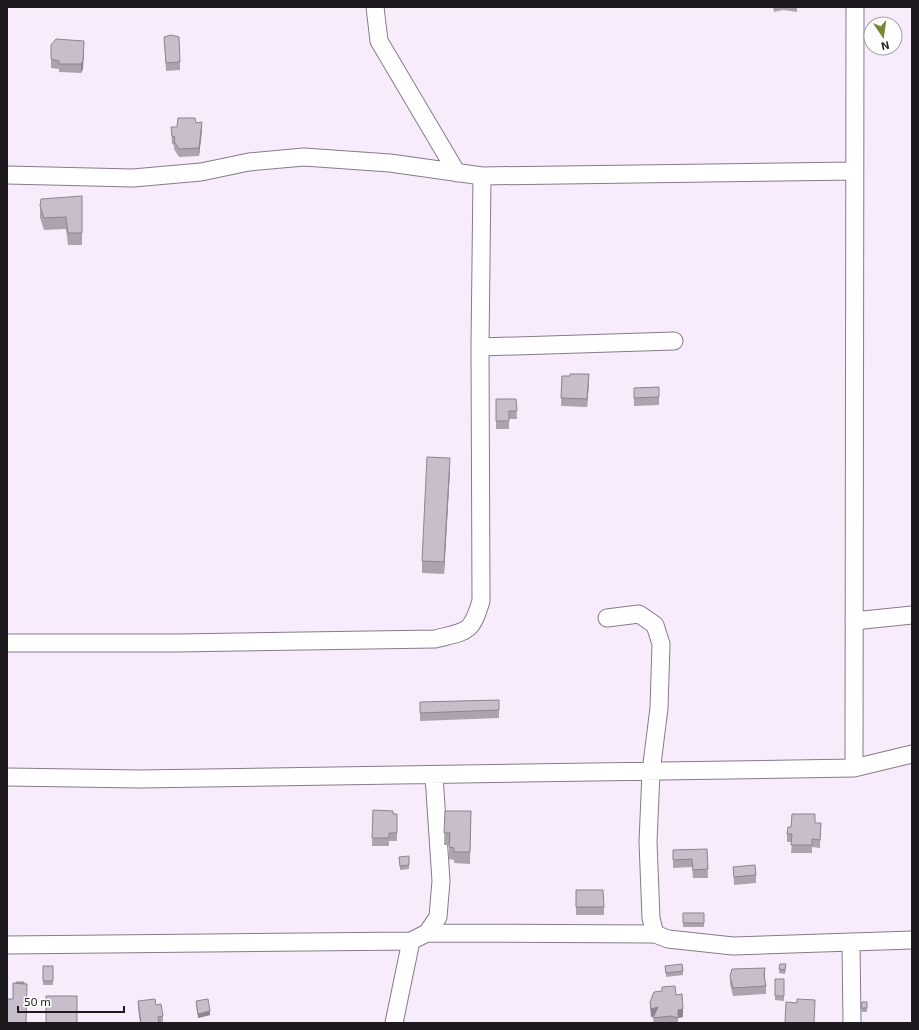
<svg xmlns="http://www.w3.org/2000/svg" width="919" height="1030" viewBox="0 0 919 1030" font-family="'Exo 2',sans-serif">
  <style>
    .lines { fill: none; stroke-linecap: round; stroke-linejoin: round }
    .minor-casing { stroke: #867b89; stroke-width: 19 }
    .minor { stroke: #fff; stroke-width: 17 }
    .wall { fill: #aca3af }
    .shaded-wall { fill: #8c848e }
    .building { fill: #c8bdcb; stroke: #8c848e }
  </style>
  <rect width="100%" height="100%" fill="#f8ecfc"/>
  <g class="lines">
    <g class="minor-casing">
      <path id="minor" d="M 375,7 L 379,41 L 457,173
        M 7,175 L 133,178 L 201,172 L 249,162 L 304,157 L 390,163 L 482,176 L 854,171
        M 480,347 L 674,341
        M 607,618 L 639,614 L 655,625 L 661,644 L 659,708 L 651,772 L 648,842 L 651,918 L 655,934
        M 854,621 L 912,615
        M 7,643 L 176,643 L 435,639 C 467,631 471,634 481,601 L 480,347 L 482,176
        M 854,768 L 855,7
        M 7,777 L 140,779 L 854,768 L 912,754
        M 427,933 L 655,934 L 668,939 L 733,946 L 912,940
        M 851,942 L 852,1023
        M 7,945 L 411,941 L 427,933 L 438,917 L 441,881 L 434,776
        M 394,1023 L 411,941"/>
    </g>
    <use href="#minor" class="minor"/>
  </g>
  <path class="wall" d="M 773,7 L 797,7 L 797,12 L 783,10 L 774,12 Z
    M 164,37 L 180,62 L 180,70 L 166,71 Z
    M 84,41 L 83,69 L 81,73 L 59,72 L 59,69 L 51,68 L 51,45 Z
    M 196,123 L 202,130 L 199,156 L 179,157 L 174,149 L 174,145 L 172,144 L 171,127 L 177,127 Z
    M 82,196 L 82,245 L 68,245 L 66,229 L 44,230 L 40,218 L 40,206 Z
    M 562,376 L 570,376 L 589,382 L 587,407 L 561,406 Z
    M 659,387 L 659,405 L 634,406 L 634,388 Z
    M 496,399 L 516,399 L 517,419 L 509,419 L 509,429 L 496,429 Z
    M 450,470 L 444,574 L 422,573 L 422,561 Z
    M 499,700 L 499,718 L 420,721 L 420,702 Z
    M 373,810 L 397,814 L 397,841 L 389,841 L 389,846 L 372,846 Z
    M 445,811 L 471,811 L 470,864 L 454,863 L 454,860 L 449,859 L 449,845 L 444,845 Z
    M 815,823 L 821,823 L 820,848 L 812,847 L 812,853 L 791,853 L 792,842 L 787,842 L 787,834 L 791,827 Z
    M 707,849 L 708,878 L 693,878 L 692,867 L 673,868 L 673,850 Z
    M 399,857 L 409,865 L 409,869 L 400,870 Z
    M 733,867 L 756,875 L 756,883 L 734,885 Z
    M 576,890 L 604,907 L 604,915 L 576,915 Z
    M 683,913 L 704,913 L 704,927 L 683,927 Z
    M 43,966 L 53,966 L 53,985 L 43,985 Z
    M 665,966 L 683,971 L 683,975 L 666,977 Z
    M 779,969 L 786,969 L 785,974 L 779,973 Z
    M 730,976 L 765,976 L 765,979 L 766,986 L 766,994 L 733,996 L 730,984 Z
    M 775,979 L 784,979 L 784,1001 L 775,1000 Z
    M 676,995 L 683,1017 L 678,1018 L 678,1023 L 653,1023 L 654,1016 L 651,1017 L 650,1010 L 650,1002 Z
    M 138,1001 L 156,1005 L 163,1016 L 163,1023 L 140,1023 L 138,1009 Z
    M 196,1001 L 210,1015 L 198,1018 L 196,1005 Z
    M 862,1002 L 867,1002 L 867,1012 L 861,1012 Z"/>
  <path class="shaded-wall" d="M 84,41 L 83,69 L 81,73 L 81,64 Z
    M 202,122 L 202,130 L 199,156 L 199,148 Z
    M 589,374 L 589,382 L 587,407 L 587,399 Z
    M 450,458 L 450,470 L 444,574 L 444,562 Z
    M 765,968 L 765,976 L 764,983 L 764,975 Z
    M 658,1007 L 658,1015 L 651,1017 L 651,1009 Z
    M 683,1009 L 683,1017 L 678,1018 L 678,1010 Z
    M 210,1011 L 210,1015 L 198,1018 L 198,1014 Z"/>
  <path class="building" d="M 171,35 L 179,37 L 180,62 L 166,63 L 164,37 Z
    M 56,39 L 84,41 L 83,61 L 81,64 L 59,64 L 59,61 L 51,59 L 51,45 Z
    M 178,118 L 195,118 L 196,123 L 202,122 L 199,148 L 179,149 L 174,141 L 175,137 L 172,136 L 171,127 L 177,127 Z
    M 82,196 L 82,233 L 68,233 L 66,217 L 44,218 L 40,206 L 41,199 Z
    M 570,374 L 589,374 L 587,399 L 561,398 L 562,376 L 570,376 Z
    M 659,387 L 659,397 L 634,398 L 634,388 Z
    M 496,399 L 516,399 L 517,411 L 509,411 L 509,421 L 496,421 Z
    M 427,457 L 450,458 L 444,562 L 422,561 Z
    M 499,700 L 499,710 L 420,713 L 420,702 Z
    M 373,810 L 393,811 L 393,814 L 397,814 L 397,833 L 389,833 L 389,838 L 372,838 Z
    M 445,811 L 471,811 L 470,852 L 454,852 L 454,848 L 449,847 L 450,833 L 444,833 Z
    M 792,814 L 815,814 L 815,823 L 821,823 L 820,840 L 812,839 L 812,845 L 791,845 L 792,834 L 787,834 L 788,827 L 791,827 Z
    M 707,849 L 708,869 L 693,870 L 692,859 L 673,860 L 673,850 Z
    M 409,856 L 409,865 L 400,866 L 399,857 Z
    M 755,865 L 756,875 L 734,877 L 733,867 Z
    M 576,890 L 603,890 L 604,907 L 576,907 Z
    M 683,913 L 704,913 L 704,923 L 683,923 Z
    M 682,964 L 683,971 L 666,973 L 665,966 Z
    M 780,964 L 786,964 L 785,970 L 779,969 Z
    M 43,966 L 53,966 L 53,981 L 43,981 Z
    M 765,968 L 764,975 L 766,986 L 733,988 L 730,976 L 732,969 Z
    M 775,979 L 784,979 L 784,996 L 775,996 Z
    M 16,982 L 24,982 L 24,984 L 16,983 Z
    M 13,983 L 27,984 L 26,1023 L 7,1023 L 7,999 L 13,999 Z
    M 675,986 L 676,995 L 682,994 L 683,1009 L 678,1010 L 678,1018 L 671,1016 L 653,1018 L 658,1007 L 651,1009 L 650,1002 L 654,992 L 662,991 L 662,987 Z
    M 46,996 L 77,996 L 77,1023 L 46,1023 Z
    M 155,999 L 156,1005 L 161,1004 L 163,1016 L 158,1017 L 159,1023 L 141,1023 L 138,1001 Z
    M 208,999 L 210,1011 L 198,1014 L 196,1001 Z
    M 797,999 L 815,1000 L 814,1023 L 785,1023 L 786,1002 L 797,1003 Z
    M 862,1002 L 867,1002 L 867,1008 L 861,1008 Z"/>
  <rect width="919" height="1030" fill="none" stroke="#1d191e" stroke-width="16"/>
  <g transform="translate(883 36) rotate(167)"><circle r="19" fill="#fefefe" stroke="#a4a2a4"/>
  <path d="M0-3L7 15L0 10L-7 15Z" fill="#798634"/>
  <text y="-6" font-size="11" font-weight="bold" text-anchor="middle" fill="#1d191e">N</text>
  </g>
  <path d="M18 1006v6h106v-6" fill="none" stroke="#1d191e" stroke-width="2"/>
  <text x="24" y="1006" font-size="12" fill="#1d191e" stroke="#fefefe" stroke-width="3" paint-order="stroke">50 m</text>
</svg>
